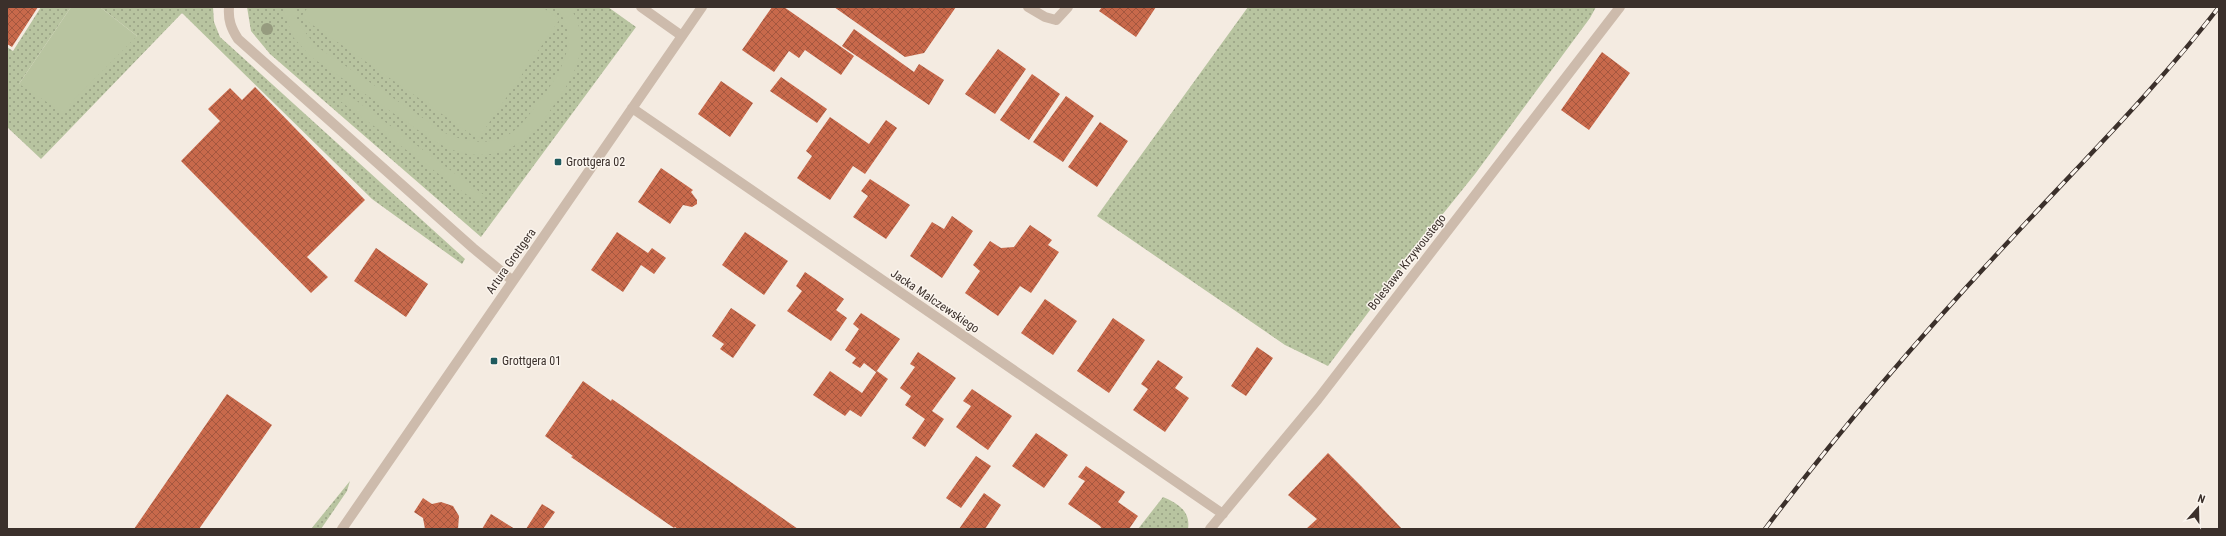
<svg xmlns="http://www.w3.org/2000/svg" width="2226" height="536" viewBox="0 0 2226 536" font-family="'Roboto Condensed',sans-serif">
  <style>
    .grass { fill: url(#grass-dots) }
    .park { fill: #b8c4a0 }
    .building { fill: url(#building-cross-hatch) }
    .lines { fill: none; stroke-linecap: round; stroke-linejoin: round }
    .minor { stroke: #cdbbac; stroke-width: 10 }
    .rail-casing { stroke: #3b302b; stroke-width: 4.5 }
    .rail { stroke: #fbf5ee; stroke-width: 3; stroke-dasharray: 9; stroke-linecap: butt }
    .tree { fill: #969b7f }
    .poi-dot { fill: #1f5a5e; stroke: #fbf5ee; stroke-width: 1.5 }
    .labels { text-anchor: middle; stroke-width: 3; stroke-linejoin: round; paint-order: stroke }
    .poi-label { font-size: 12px; fill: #3b302b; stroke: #fbf5ee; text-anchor: start }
    .street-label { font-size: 12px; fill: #3b302b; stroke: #fbf5ee }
  </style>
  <defs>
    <pattern id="grass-dots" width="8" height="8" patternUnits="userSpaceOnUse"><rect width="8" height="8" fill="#b8c4a0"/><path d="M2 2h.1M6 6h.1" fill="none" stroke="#97a083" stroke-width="1.8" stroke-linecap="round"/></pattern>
    <pattern id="building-cross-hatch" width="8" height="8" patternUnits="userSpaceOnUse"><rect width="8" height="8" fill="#c8694b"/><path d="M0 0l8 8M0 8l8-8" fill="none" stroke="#a4573f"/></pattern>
  </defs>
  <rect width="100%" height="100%" fill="#f4ebe1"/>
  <path class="grass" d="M 41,7 L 71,7 L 19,84 L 137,36 L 100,7 L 213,7 L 214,22 L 220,37 L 465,259 L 462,264 L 372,199 L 182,13 L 41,159 L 7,127 L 7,47 L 13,51 Z
    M 247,7 L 608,7 L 636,27 L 481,237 L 270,54 L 251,31 Z
    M 1248,7 L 1596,7 L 1590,18 L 1475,174 L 1434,225 L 1328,366 L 1285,345 L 1097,216 Z
    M 350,481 L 347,491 L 321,529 L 311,529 Z
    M 1163,497 C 1177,503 1191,511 1188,529 L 1138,529 Z"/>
  <path class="park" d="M 71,7 L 100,7 L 137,36 L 62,112 L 19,84 Z
    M 282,7 L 294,7 L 298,23 L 316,46 L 445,133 C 464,141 484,146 504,137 C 519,130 528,116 538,103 C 559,75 583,41 556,7 L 570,7 C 593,43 576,74 554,105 C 548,113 542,124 534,131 C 504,160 469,162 434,141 L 311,57 L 293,37 Z
    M 308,7 L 542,7 L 560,19 L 478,139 L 301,17 Z
    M 346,93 L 484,195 L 478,203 L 340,101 Z"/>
  <path class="building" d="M 7,7 L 38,7 L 12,47 L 7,44 Z
    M 772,7 L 784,7 L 854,56 L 841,75 L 805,50 L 799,58 L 789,51 L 774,72 L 742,50 Z
    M 834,7 L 956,7 L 924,53 L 905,57 Z
    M 1102,7 L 1156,7 L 1136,37 L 1099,11 Z
    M 854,29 L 914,72 L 919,64 L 944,80 L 929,105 L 842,46 Z
    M 998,49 L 1026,69 L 995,114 L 965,94 Z
    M 1602,52 L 1630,73 L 1589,130 L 1561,110 Z
    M 1032,74 L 1060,94 L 1029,140 L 1000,120 Z
    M 781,77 L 827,109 L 817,123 L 770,91 Z
    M 721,81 L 753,103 L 730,137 L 698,114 Z
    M 255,87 L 365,200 L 307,257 L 328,277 L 311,293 L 181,161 L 220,121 L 208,109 L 230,88 L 242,100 Z
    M 1066,96 L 1094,116 L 1063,162 L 1033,142 Z
    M 830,117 L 869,144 L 886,120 L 897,128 L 865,174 L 853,166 L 830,200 L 797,178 L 812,156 L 806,151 Z
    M 1100,122 L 1128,141 L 1097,187 L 1068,167 Z
    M 661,168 L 693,190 L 691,192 L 697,200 L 697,204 L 692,207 L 683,205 L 670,224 L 638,202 Z
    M 870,179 L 910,205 L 886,239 L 853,217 L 868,196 L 861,191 Z
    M 952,216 L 973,231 L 942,278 L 910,256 L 932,222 L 944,229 Z
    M 1030,225 L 1052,240 L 1048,245 L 1059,252 L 1031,293 L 1020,286 L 998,316 L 965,293 L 980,271 L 973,265 L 990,241 L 1001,248 L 1014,247 Z
    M 617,232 L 648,253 L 652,248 L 666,258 L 654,274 L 641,265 L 623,292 L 591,270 Z
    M 745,232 L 788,261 L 764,295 L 722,265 Z
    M 376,248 L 428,284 L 406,317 L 354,281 Z
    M 805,272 L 844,299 L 836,310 L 847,318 L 831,341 L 787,311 L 802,291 L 796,286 Z
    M 1045,299 L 1077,321 L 1053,355 L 1021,333 Z
    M 731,308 L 756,325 L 733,358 L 720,349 L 724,344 L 712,336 Z
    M 861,313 L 900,339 L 876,372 L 864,363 L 860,368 L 852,363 L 856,358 L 845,350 L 859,329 L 853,324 Z
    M 1113,318 L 1145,340 L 1109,393 L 1077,371 Z
    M 1257,347 L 1273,358 L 1246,396 L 1231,386 Z
    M 918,352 L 956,378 L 932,411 L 944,419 L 925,447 L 912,438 L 925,419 L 905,405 L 911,396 L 900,388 L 915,367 L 910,364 Z
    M 1158,360 L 1183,377 L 1175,388 L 1189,398 L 1165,432 L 1133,410 L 1148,389 L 1141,384 Z
    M 830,371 L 862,393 L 877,371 L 888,379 L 861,417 L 850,410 L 845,416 L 813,395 Z
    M 583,381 L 611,401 L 612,399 L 798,529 L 678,529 L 675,527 L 674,528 L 571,457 L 573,456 L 545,436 Z
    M 972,389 L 1012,416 L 988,450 L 956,427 L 971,406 L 963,401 Z
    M 227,394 L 272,425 L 199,529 L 134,529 Z
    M 1036,433 L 1068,455 L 1044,488 L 1012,466 Z
    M 1328,453 L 1362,487 L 1402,529 L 1306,529 L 1317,519 L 1288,495 Z
    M 976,456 L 991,466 L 961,508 L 946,498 Z
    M 1086,466 L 1125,492 L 1118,502 L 1138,516 L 1129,529 L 1102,529 L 1100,526 L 1068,504 L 1085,481 L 1078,477 Z
    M 984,493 L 1001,505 L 985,529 L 959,529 Z
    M 423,498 L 432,504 L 441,502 L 453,506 L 459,516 L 458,529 L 425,529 L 423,518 L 414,512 Z
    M 542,504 L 555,512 L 543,529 L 526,529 Z
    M 491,514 L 515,529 L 482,529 Z"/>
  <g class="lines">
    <path class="minor" d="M 229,7 C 228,20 231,28 238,39 L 473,248 L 513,281
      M 641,7 L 682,36
      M 1028,7 L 1045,17 L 1056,20 L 1068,7
      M 632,108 L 1223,514
      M 342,529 L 702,7
      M 1210,529 L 1318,399 L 1620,7"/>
    <g class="rail-casing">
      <path id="rail" d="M 1765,529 C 1841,428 1924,332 2010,240 C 2081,163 2155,90 2219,7"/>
    </g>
    <use href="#rail" class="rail"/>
  </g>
  <circle class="tree" cx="267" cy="29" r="6"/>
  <g class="poi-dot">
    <rect x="554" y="158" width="8" height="8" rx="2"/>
    <rect x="490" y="357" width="8" height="8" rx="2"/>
  </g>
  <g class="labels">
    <g class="poi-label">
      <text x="566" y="166">Grottgera 02</text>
      <text x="502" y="365">Grottgera 01</text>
    </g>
    <g class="street-label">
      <text transform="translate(511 261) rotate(-55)" y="4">Artura Grottgera</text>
      <text transform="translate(1407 262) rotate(-52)" y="4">Bolesława Krzywoustego</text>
      <text transform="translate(935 301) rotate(34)" y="4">Jacka Malczewskiego</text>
    </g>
  </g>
  <rect width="2226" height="536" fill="none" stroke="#3b302b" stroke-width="16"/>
  <g transform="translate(2198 508) rotate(20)" stroke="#fbf5ee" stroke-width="3" paint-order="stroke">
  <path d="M0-3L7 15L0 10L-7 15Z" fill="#3b302b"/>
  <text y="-6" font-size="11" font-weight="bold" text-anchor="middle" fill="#3b302b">N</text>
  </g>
</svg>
